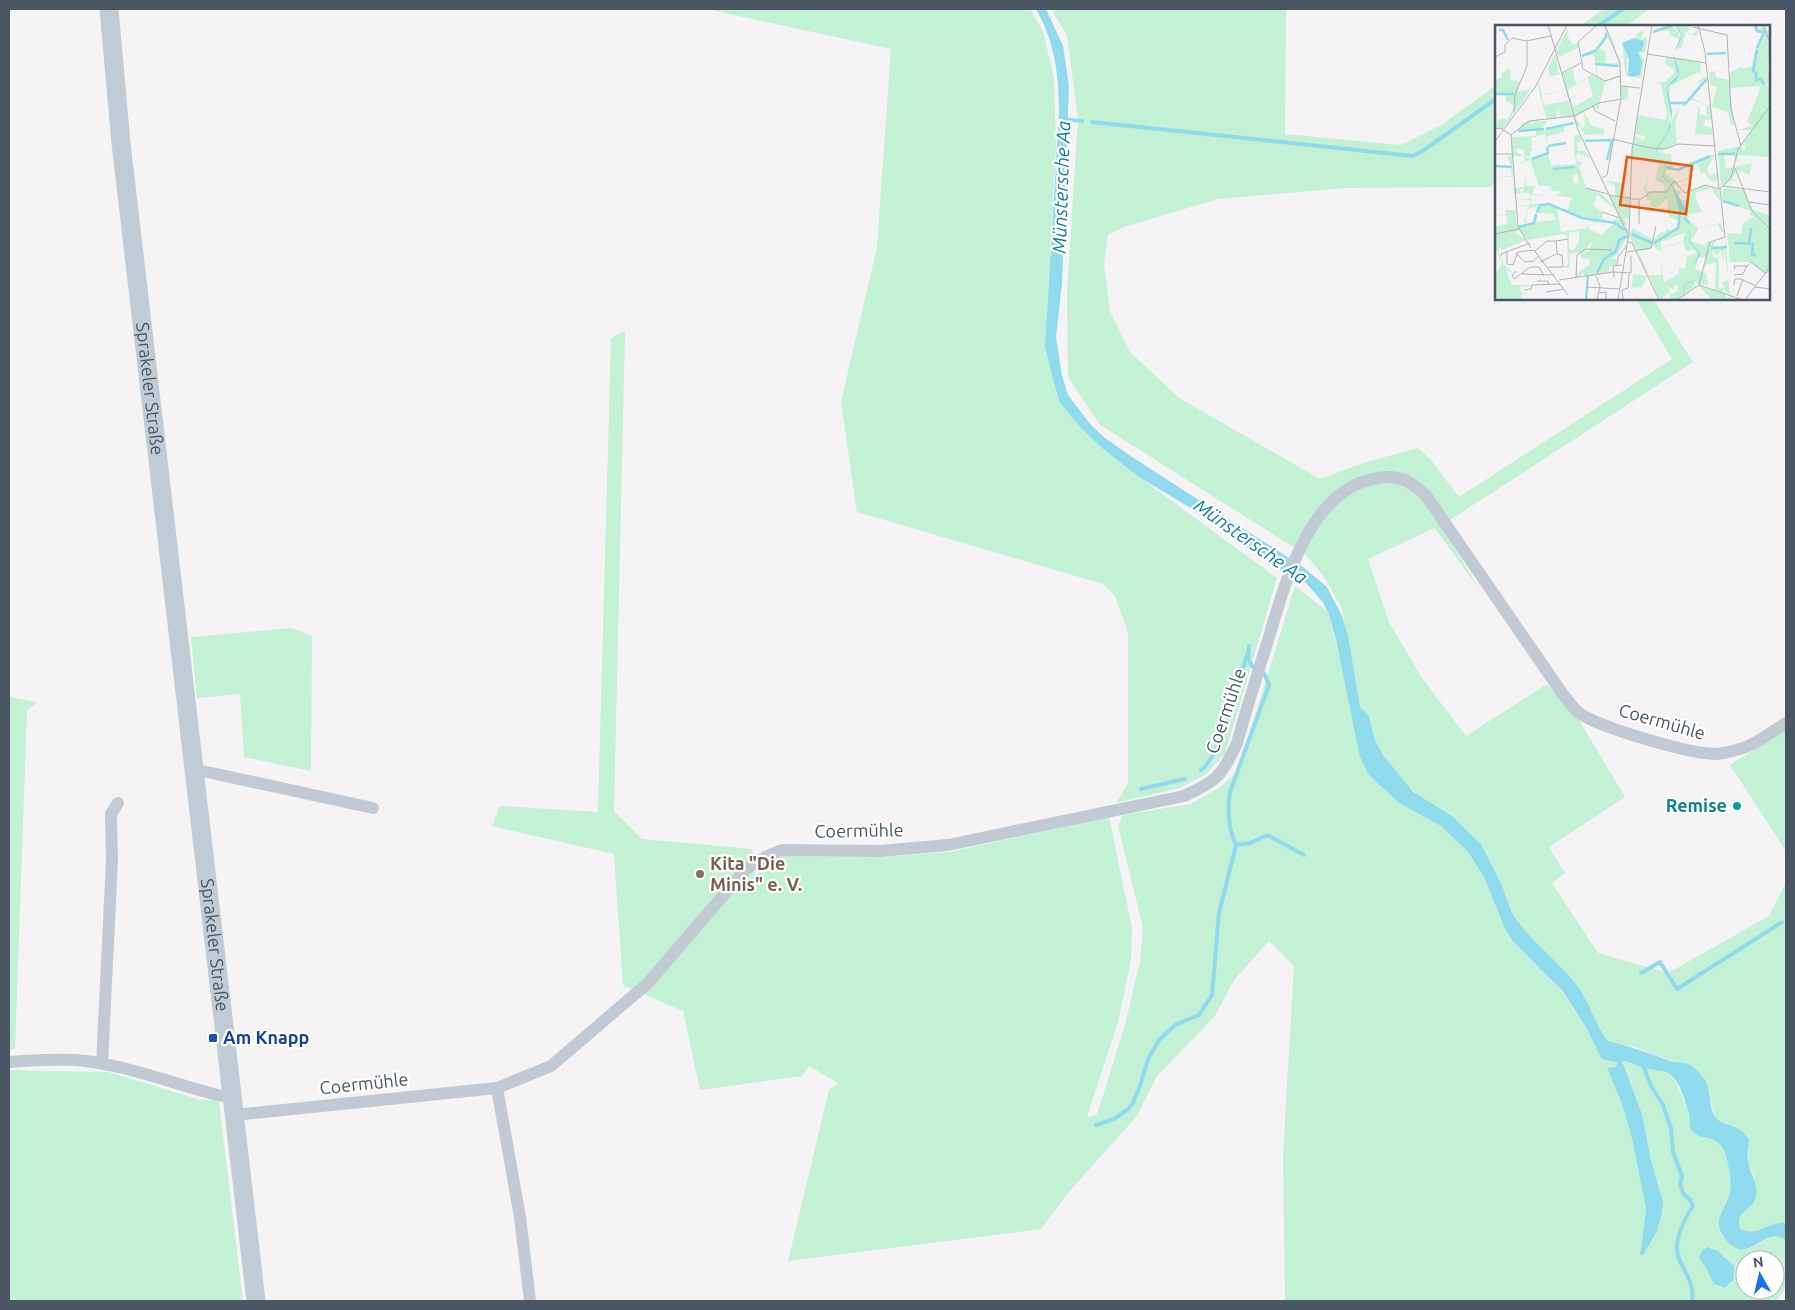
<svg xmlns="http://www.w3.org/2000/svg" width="1795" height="1310" viewBox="0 0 1795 1310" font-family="Ubuntu,sans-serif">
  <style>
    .green { fill: #c3f1d5; fill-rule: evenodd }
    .water { fill: #90daee }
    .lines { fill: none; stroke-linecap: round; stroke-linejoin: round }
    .stream { stroke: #90daee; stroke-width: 4 }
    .street { stroke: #c1cad2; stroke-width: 12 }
    .secondary { stroke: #c1cbd6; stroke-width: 19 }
    .culture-dot { fill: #0f9aa8; stroke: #fff; stroke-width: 2 }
    .education-dot { fill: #8d6e63; stroke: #fff; stroke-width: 2 }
    .transit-dot { fill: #1a4fb4; stroke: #fff; stroke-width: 2 }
    .labels { text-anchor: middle; stroke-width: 4.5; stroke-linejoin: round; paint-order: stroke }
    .street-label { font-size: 18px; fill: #4a5661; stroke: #fff }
    .culture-label { font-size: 18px; font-weight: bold; fill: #0d838f; stroke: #fff; text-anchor: end }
    .education-label { font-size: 18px; font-weight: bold; fill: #785e54; stroke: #fff; text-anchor: start }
    .transit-label { font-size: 18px; font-weight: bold; fill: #164399; stroke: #fff; text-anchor: start }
    .water-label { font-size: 19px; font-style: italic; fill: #0c7c9b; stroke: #fff }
    .inset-river { fill: none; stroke: #90daee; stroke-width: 2.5 }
    .inset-road { fill: none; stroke: #b1b4b9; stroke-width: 1 }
    .view { fill: #e8590c; fill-opacity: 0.15; stroke: #e8590c; stroke-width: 2.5 }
    .inset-edge { fill: none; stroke: #4a5661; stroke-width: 2.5 }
  </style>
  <rect width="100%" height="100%" fill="#f5f3f3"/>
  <path class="green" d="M 707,9 L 1030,9 L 1043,31 L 1054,78 L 1056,146 L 1045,346 L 1053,380 L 1060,403 L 1081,428 L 1103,449 L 1139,477 L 1277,578 L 1225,754 L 1205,775 L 1179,788 L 1116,803 L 1128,784 L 1128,633 L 1115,596 L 1103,584 L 857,512 L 841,402 L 877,247 L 891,49 Z
    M 1051,9 L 1286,9 L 1285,134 L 1401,145 L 1443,124 L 1496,85 L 1496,179 L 1491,187 L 1345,188 L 1218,199 L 1127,226 L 1108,235 L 1104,265 L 1110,311 L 1130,352 L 1179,398 L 1320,479 L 1366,462 L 1418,448 L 1431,460 L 1459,497 L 1672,359 L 1636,299 L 1653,299 L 1693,362 L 1441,526 L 1481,592 L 1435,528 L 1368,559 L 1389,622 L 1422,678 L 1466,736 L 1547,684 L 1579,720 L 1625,797 L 1549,847 L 1565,873 L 1552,883 L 1598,953 L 1668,973 L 1769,916 L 1786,883 L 1786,1223 C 1768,1221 1754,1239 1740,1228 C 1737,1216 1742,1212 1752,1205 L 1754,1177 L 1748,1163 L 1749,1147 L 1746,1135 L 1737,1127 L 1721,1121 L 1715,1117 L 1706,1083 L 1689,1065 L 1671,1061 L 1634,1047 L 1608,1041 L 1597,1023 L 1518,922 L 1512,913 L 1501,883 L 1481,844 L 1452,816 L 1421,798 L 1404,783 L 1383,755 L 1375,740 L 1369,716 L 1360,707 L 1342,609 L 1325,578 L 1306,555 L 1100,425 L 1068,377 L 1067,295 L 1078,119 L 1067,35 Z
    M 1604,9 L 1650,9 L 1625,26 L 1579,26 Z
    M 625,331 L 614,811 L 642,839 L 752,849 L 756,875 L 766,865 L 784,856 L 883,857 L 950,852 L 1109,817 L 1132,928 L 1131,960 L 1118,1022 L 1087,1117 L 1097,1115 L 1125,1025 L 1140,961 L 1143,928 L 1118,826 L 1123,815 L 1190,804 L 1219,788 L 1238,771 L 1295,586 L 1328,612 L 1369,775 L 1399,803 L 1441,826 L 1468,852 L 1484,877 L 1505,929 L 1512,940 L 1545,974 L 1561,990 L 1587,1029 L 1601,1058 L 1617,1062 L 1616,1067 L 1608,1068 L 1621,1101 L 1631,1134 L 1646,1209 L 1640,1255 L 1663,1202 L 1651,1160 L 1642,1114 L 1622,1061 L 1629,1061 L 1649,1069 L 1659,1070 L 1670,1074 L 1676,1082 L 1687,1108 L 1691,1129 L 1694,1134 L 1716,1139 L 1724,1149 L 1729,1164 L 1730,1191 L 1721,1214 L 1719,1226 L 1720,1233 L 1735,1248 C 1738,1249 1743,1250 1747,1249 C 1761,1247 1772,1228 1786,1241 L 1786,1288 L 1776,1301 L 1285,1301 L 1283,1154 L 1294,966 L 1269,941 L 1234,980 L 1215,1016 L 1157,1076 L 1137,1116 L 1068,1193 L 1041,1229 L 788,1261 L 829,1090 L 838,1083 L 809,1066 L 802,1076 L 700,1090 L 683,1011 L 623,985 L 614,854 L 492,826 L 500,806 L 598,812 L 611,338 ZM 1711,1247 L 1726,1258 L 1734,1266 L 1732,1282 L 1725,1288 L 1719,1287 C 1705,1272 1706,1268 1705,1248 ZM 1745,1260 L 1775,1260 L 1775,1290 L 1745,1290 Z
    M 292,628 L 312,636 L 311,771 L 244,757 L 240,694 L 197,698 L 191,637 Z
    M 9,697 L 37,702 L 27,711 L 15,1049 L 9,1050 Z
    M 1786,730 L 1786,851 L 1730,765 Z
    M 9,1070 L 108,1072 L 201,1100 L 213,1100 L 219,1102 L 243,1301 L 9,1301 Z"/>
  <path class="water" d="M 1036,9 L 1046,9 L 1063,46 L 1069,86 L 1062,283 L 1056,337 L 1062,376 L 1068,395 L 1091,425 L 1105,438 L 1135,459 L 1303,567 L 1327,587 L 1342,616 L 1348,636 L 1360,707 L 1369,716 L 1375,740 L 1383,755 L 1413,792 L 1452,816 L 1481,844 L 1501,883 L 1512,913 C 1529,940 1555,958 1575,983 C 1589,1000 1594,1023 1608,1041 C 1629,1046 1649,1053 1670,1061 C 1677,1063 1685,1062 1692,1066 C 1697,1069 1701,1075 1705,1080 C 1711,1091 1709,1109 1715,1117 C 1725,1128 1738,1121 1749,1140 C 1749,1147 1747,1154 1748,1160 C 1749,1172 1758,1183 1756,1195 C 1754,1212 1735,1208 1740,1228 C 1754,1239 1768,1221 1786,1223 L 1786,1241 C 1765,1221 1747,1274 1722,1234 C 1712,1220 1728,1205 1730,1191 C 1731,1184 1730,1176 1729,1169 C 1724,1126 1699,1145 1691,1129 C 1689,1125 1690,1119 1689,1115 C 1686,1102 1679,1077 1666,1072 C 1660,1070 1653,1070 1647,1069 C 1638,1067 1632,1061 1622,1061 L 1642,1114 L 1651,1160 L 1663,1202 L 1661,1217 L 1656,1233 L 1643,1255 L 1640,1255 L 1646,1209 L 1631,1134 L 1621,1101 L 1607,1068 L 1616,1067 L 1617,1062 L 1604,1060 L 1601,1058 L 1587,1029 L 1562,990 L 1545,974 L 1512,940 L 1505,929 L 1484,877 L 1468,852 L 1441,826 L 1399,803 L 1369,775 L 1360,757 L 1336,640 L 1328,612 L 1322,601 L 1305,582 L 1281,571 L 1189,507 L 1139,477 L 1103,449 L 1081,428 L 1060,403 L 1053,380 L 1045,346 L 1059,113 C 1059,76 1055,42 1036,9 Z
    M 1708,1247 L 1718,1251 L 1734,1266 L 1734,1279 L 1725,1288 L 1714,1284 L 1706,1268 L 1699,1258 L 1702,1250 Z"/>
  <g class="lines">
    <path class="stream" d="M 1598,26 L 1623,9
      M 1064,119 L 1082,121
      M 1092,122 L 1413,156 L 1424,150 L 1496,99
      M 1201,770 C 1222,755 1238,682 1247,655
      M 1141,789 L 1185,779
      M 1236,845 L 1250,843 L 1265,836 L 1269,836 L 1304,855
      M 1641,973 L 1660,962 L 1677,989 L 1782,922
      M 1643,1065 L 1651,1086 L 1663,1105 L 1671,1128 L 1673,1152 L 1682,1176 L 1680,1184 L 1683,1193 L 1691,1201 L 1693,1206 C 1686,1217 1678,1231 1677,1245 C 1675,1264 1696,1278 1692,1301
      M 1096,1125 L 1114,1119 L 1128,1109 L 1133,1103 L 1140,1086 L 1148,1059 L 1159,1040 L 1175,1025 L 1199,1015 L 1212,995 L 1219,913 L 1236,845 C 1228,828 1227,811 1230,792 L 1269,685 L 1264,673 L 1253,667 L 1248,659 L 1249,646"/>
    <path class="street" d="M 193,769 L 373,808
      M 9,1062 C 34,1060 61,1058 86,1061 C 132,1067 177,1085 222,1096 L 232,1095
      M 102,1064 L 112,861 L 111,814 L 118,803
      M 497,1088 L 520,1217 L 530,1301
      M 234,1115 L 497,1088 L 551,1066 L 648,983 L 746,869 L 765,857 L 782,850 L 880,851 L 948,845 L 1184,796 C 1217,781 1222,776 1237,743 C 1247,707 1258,672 1269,637 C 1285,583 1309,492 1373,479 C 1384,476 1396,476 1407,481 C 1413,484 1419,490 1425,494 L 1562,693 C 1567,699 1573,708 1579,713 C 1601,728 1687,753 1714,754 C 1721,754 1729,752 1736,750 C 1754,746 1771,732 1786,723"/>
    <path class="secondary" id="s1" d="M 109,9 L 121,143 L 256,1301"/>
  </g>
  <circle class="culture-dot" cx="1737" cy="806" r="5"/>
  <circle class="education-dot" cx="700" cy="874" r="5"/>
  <rect class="transit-dot" x="208" y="1033" width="10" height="10" rx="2.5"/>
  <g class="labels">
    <g class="street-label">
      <text dy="6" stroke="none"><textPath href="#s1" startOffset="382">Sprakeler Straße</textPath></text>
      <text transform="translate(1226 711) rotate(-71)" y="6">Coermühle</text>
      <text transform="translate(1662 722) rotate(16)" y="6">Coermühle</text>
      <text transform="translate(859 831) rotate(-1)" y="6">Coermühle</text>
      <text dy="6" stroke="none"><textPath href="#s1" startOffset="942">Sprakeler Straße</textPath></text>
      <text transform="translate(364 1084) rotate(-6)" y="6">Coermühle</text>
    </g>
    <g class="culture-label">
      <text x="1727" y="812">Remise</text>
    </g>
    <g class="education-label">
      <text x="710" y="870">Kita "Die<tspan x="710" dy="21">Minis" e. V.</tspan></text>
    </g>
    <g class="transit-label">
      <text x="223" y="1044">Am Knapp</text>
    </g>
    <g class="water-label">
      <text transform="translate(1061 187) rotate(-88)" y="7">Münstersche Aa</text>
      <text transform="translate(1251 541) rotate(35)" y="7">Münstersche Aa</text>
    </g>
  </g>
  <g transform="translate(1495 25)">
    <rect width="275" height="275" fill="#f5f3f3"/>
    <path d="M 74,0 L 72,11 L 78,20 L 84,17 L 84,22 L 64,32 L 61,27 ZM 109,0 L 125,37 L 125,62 L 133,62 L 133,74 L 128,75 L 126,74 L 124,52 L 110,57 L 103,86 L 99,81 L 89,87 L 97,101 L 109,104 L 109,109 L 90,110 L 86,103 L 90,102 L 89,87 L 80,92 L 86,101 L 82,102 L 80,97 L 69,101 L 69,107 L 52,111 L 53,121 L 50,109 L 36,113 L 37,125 L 52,122 L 35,126 L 36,133 L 29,130 L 29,124 L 22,123 L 22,126 L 17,124 L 17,112 L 41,111 L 41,105 L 23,106 L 28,97 L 37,96 L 37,104 L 38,96 L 52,96 L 47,103 L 50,105 L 80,97 L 67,49 L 77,44 L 81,59 L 96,50 L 94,49 L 102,52 L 99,30 L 86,31 L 100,27 L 111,12 ZM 112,12 L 117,21 L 124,38 L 111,39 L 110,26 L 103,23 ZM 110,38 L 124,41 L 125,50 L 109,56 L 103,52 L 101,39 ZM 93,53 L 98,71 L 78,82 L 76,74 L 84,69 L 75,73 L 73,64 ZM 174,0 L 183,6 L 185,14 L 176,11 L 173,5 L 159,7 ZM 180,0 L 195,0 L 192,7 L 197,9 L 203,5 L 202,11 L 197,10 L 196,17 L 197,10 L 191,7 L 186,24 L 182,23 L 187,10 ZM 258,0 L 262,0 L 264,4 L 267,2 L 264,0 L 275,0 L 271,2 L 275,12 L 275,37 L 272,37 L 275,57 L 271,60 L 275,62 L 275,132 L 243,130 L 242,137 L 237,129 L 229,129 L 231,144 L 257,138 L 254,150 L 246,146 L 244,149 L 242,144 L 237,154 L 243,156 L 237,155 L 235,162 L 236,154 L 226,162 L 223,126 L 246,121 L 249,126 L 251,121 L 255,121 L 247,120 L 257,105 L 242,105 L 258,101 L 252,97 L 266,61 L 235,63 L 239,100 L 236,100 L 233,87 L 217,82 L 222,62 L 215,60 L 214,47 L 225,46 L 220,47 L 221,52 L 234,55 L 236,47 L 246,42 L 243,36 L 248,44 L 257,41 L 260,23 L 268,9 L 267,6 L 262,8 ZM 149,5 L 146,13 L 152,13 L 150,28 L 144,28 L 149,34 L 146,53 L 131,51 L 127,18 L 142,13 L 141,9 ZM 148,14 L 147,26 L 143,27 L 147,36 L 145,48 L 135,52 L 132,46 L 133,15 ZM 60,29 L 64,44 L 61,46 L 66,49 L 55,52 L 53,43 ZM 171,33 L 177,33 L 183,46 L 181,55 L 172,61 L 172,67 L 172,62 L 182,55 L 184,51 L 184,44 L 178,33 L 205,37 L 206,49 L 204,47 L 175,61 L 174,103 L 185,79 L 191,78 L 205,58 L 202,57 L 211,51 L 213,58 L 210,57 L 197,73 L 215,81 L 217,95 L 210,95 L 208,100 L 217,103 L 218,110 L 200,109 L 203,83 L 197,82 L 204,82 L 205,90 L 215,91 L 211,89 L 212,80 L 195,74 L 190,82 L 185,79 L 180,99 L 182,118 L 163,127 L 176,129 L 178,143 L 182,144 L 202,135 L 220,129 L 212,145 L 215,151 L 222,148 L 222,157 L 214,155 L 210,147 L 206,148 L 200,136 L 187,143 L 192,154 L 179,160 L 181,166 L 186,166 L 184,172 L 188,176 L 193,173 L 191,169 L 209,161 L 224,165 L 225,176 L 216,163 L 202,167 L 200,172 L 207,187 L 194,189 L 193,194 L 203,203 L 225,198 L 229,207 L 226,207 L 223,199 L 204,203 L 196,216 L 210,221 L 214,214 L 214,218 L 220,216 L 219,222 L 230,221 L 230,212 L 235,269 L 230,267 L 227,257 L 234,255 L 229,225 L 228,238 L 226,225 L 223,230 L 217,227 L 218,232 L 224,233 L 224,264 L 228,263 L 228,267 L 220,265 L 221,237 L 211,240 L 208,246 L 211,233 L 214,233 L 204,232 L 200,244 L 211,249 L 214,260 L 203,259 L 199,256 L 200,261 L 182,275 L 170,275 L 176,274 L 174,269 L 182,267 L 183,260 L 179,260 L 178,265 L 174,261 L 175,266 L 165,275 L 134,210 L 138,203 L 158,215 L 166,207 L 170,208 L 172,203 L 179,208 L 183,203 L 184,196 L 174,192 L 172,186 L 173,173 L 163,182 L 154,182 L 157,175 L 152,175 L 150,166 L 146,165 L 149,164 L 153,147 L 151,166 L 169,166 L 169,159 L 160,155 L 164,138 L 136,131 L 139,110 L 149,116 L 150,111 L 139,109 L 142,90 L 170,95 L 172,90 L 166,59 L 160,58 L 170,57 L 179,48 L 179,44 L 170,39 ZM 187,145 L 191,153 L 183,157 L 171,149 L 171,146 ZM 191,207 L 188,216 L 166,223 L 166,217 ZM 188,217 L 191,226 L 200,225 L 202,228 L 192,231 L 190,244 L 184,243 L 184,249 L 169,257 L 166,237 L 167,250 L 154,250 L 143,226 L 157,224 L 156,219 L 169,229 L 165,224 ZM 0,40 L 6,49 L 15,43 L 16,55 L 25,56 L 22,67 L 36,64 L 7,105 L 1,103 L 3,95 L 10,93 L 11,97 L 20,81 L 11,76 L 11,71 L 0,70 L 0,56 L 7,51 ZM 44,58 L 47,69 L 70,66 L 46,70 L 49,80 L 73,76 L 78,91 L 66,93 L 63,83 L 61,94 L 52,95 L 44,67 ZM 79,110 L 84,110 L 87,116 L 82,117 L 83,126 L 90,126 L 96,133 L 83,128 L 81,131 L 82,136 L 88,137 L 84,142 L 91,162 L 83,158 L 83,149 L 78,150 L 79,157 L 107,169 L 119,182 L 109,160 L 115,170 L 120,170 L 120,161 L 111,156 L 110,152 L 111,156 L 130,158 L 126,171 L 134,173 L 134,196 L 129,192 L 132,200 L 128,201 L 133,205 L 134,199 L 133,209 L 122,230 L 115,234 L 121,234 L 122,240 L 114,241 L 114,247 L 91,252 L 87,247 L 86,252 L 82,252 L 81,249 L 94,240 L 95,234 L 86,233 L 86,229 L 95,225 L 97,216 L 89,227 L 74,229 L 75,243 L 68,242 L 73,239 L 72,211 L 67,209 L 33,215 L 23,204 L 21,208 L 32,215 L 7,225 L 5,221 L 3,226 L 9,240 L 19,248 L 11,245 L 17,260 L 42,260 L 25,262 L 26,267 L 34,270 L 27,269 L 25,275 L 0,275 L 0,251 L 7,238 L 0,223 L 0,202 L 13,198 L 11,190 L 0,191 L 11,189 L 10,185 L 20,185 L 22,201 L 38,198 L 43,181 L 32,184 L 31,198 L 29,198 L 32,183 L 35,181 L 21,181 L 35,180 L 35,175 L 21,175 L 35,174 L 35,168 L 28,168 L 29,163 L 24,165 L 27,168 L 19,169 L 18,152 L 0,151 L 17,151 L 16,143 L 12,143 L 0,141 L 17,142 L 12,132 L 18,129 L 16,124 L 29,131 L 17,131 L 19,163 L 29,162 L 30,152 L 31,161 L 40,161 L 37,169 L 58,171 L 36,170 L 36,179 L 54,179 L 72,186 L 77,173 L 62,171 L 67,166 L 57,166 L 56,161 L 44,161 L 35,135 L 18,142 L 30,136 L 29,131 L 48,140 L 37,134 L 53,128 L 56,140 L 82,139 L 79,129 ZM 102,170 L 120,184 L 126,194 L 121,193 L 117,198 L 108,194 L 108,187 L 98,181 ZM 62,183 L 88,194 L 97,196 L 91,203 L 66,207 ZM 43,188 L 59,189 L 60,195 L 41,197 ZM 105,194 L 118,199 L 106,210 L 93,203 L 97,196 L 101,198 ZM 84,206 L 84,216 L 79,225 L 74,225 L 74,208 ZM 232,163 L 249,165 L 257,184 L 275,191 L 275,247 L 271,249 L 256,237 L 235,237 L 232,208 L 246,209 L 248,198 L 259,192 L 255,190 L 256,186 L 228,177 L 227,165 ZM 138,249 L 152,251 L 147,262 L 137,263 ZM 204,261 L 230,269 L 231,273 L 237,271 L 237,275 L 217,275 Z" fill="#c3f1d5" fill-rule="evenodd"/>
    <path d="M 180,0 L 185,6 L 187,10 L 184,19 L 178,30 L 184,44 L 184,50 L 183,52 L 182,55 L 172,62 L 177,86 L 176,96 L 175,103 L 173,108 L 161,126 L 162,130 L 168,135 L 170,138 L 170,140 L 169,152 L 177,160 L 192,187 L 190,193 L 194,196 L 195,199 L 195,216 L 205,228 L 205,230 L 197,242 L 200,255 L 198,257 L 191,259 L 189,262 L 191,275 L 188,262 L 191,258 L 200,255 L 197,242 L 204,228 L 194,217 L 195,200 L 189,194 L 191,186 L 188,188 L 186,179 L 186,184 L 185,186 L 177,161 L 168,152 L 170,138 L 162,129 L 161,124 L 172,108 L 176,94 L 171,62 L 183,50 L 178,31 L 186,10 ZM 139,13 L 149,16 L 147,26 L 143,27 L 147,37 L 145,49 L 137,52 L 133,50 L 134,34 L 127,18 Z" fill="#90daee"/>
    <path class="inset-river" d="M 260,0 L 262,6 L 269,7 L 262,23M 4,5 L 8,5 L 13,15M 158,7 L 178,0M 102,24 L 111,12 L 111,8M 262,25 L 258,46 L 261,48 L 261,55 L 266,54 L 269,60M 212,29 L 231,28M 87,31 L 102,25M 100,39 L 123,41M 0,69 L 19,69M 175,78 L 191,78 L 212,54M 51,104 L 79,98M 23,106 L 49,104M 90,116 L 116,115M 53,121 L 71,118M 223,129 L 240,129M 37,134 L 53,128 L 52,122M 112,135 L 117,115M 0,141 L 17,142M 171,142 L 183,145 L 215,131M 58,144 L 80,142M 228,176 L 244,181M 42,187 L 45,180 L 54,179 L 87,193 L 120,198 L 130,205M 24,202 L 39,198 L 41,189M 137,209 L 157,218M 159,218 L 183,203 L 186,179M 239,218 L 258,219 L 257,230 L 261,230M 254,218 L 256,203M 216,223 L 232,222M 102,248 L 109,234 L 121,226 L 124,215 L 133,211M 91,275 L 93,251"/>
    <path class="inset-road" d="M 53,0 L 83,105 L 133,209M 102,0 L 83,17 L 88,44 L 110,56 L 125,51M 203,0 L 210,27 L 224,164M 268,0 L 275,18M 198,2 L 232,10 L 236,84 L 246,121M 152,29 L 211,38M 0,32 L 10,27 L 10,20 L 17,13 L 31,16 L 56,11M 67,48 L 86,38M 126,61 L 145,63M 98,81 L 100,86 L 120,96M 19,87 L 20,70 L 32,41 L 32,16M 0,104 L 6,103 L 16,110M 16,110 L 34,96 L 79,91 L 104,78 L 126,74M 16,110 L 23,202 L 36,223M 117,114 L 155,123 L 170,124 L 183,119 L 220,121M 0,116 L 41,61 L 72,0M 0,129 L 17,129M 240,143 L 257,186 L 275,204M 107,153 L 112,150 L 126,74 L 125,38 L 110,0M 228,161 L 275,167M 91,163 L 113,169M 225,164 L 236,153 L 243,124 L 275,81M 114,170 L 135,173M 135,174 L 146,174 L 156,167 L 172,167 L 179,156 L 190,168 L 210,160 L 225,164M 254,177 L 275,180M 107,187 L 125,193M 144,199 L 144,174M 0,209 L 24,204M 133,217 L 137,218 L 164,275M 40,226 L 52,216 L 61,216M 12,227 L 12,239 L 18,240 L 23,227 L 39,225 L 73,270M 132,227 L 156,223 L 161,201M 21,228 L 30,237 L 38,236 L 44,231M 7,231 L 6,229 L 35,218M 45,237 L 61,229M 122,240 L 123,232 L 132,220M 53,242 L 68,242 L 67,230 L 62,229 L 61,216 L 73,214M 240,244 L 239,241 L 252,241 L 256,237 L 270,248M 21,246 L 17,251 L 19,254 L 35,242 L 44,242 L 49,251M 27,249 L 59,250M 239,250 L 248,249 L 252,241M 101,251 L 105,261 L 102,275M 119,252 L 118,241 L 127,240M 81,253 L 82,230 L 91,224 L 117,225M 64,255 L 118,247 L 136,248 L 136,231M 42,256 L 53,256 L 54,260M 204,260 L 248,275M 239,260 L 240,254 L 246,254 L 261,261M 91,262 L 125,264M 260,262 L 275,264M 29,265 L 36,264 L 37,260 L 65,259M 51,267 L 69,264M 103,268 L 111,267 L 111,275M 242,271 L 248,254M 123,275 L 134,208 L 137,125 L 157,0M 128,275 L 127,265 L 133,263 L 134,249M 182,275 L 204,260 L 215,217 L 230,212 L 225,164M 250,275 L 275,242"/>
    <path class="view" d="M 132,132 L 197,141 L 191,189 L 125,180 Z"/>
    <rect width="275" height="275" class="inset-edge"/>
  </g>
  <rect width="1795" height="1310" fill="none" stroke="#4a5661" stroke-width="20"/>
  <g transform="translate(1760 1275) rotate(352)"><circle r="24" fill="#ffffff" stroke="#b7bbc0"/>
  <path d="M0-4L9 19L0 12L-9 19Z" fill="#1a73e8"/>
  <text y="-8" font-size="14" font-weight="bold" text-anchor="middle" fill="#4a5661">N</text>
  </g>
</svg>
